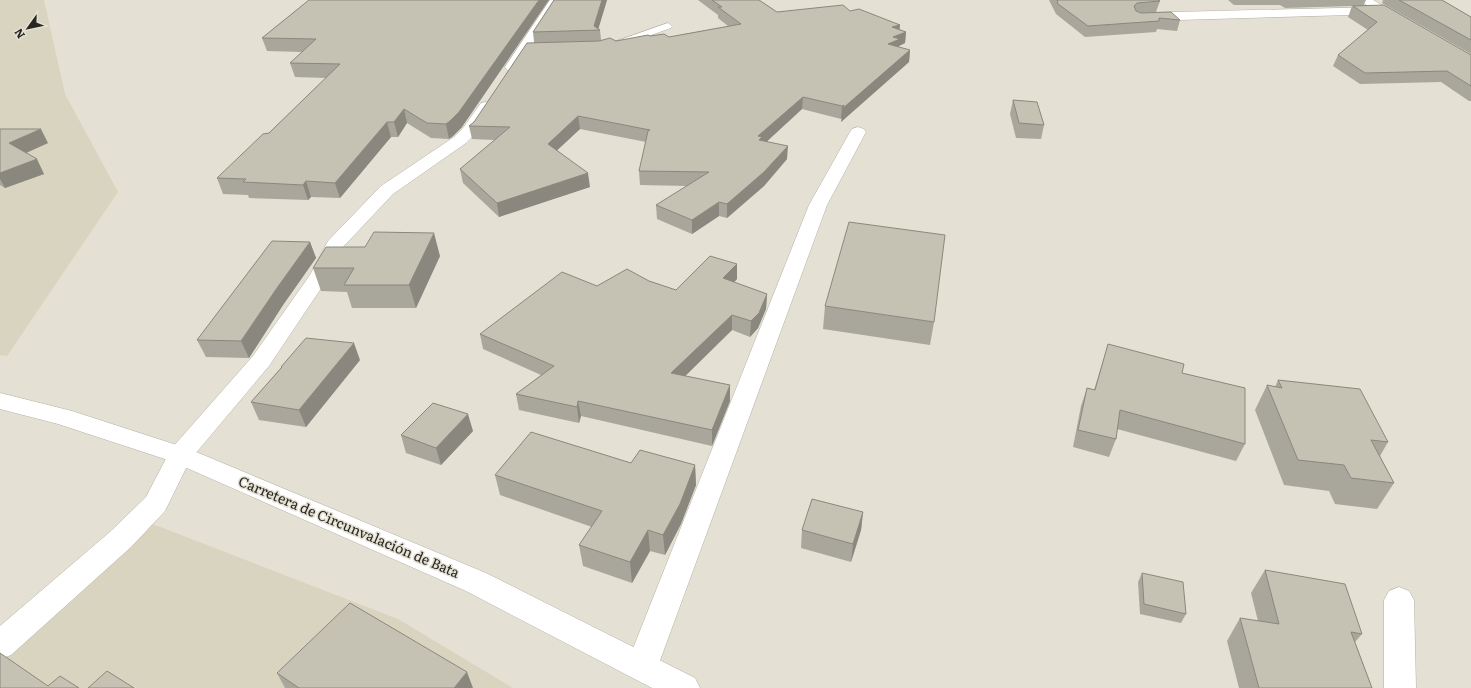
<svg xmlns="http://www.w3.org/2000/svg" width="1471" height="688" viewBox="0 0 1471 688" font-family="Literata,serif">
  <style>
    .built { fill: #d9d4c0 }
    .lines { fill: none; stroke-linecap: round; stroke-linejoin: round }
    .service-casing { stroke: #b5b1a5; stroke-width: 1 }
    .minor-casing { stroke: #b5b1a5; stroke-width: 1 }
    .secondary-casing { stroke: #b5b1a5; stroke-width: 1 }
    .primary-casing { stroke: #b5b1a5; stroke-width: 1 }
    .service { fill: #fff; fill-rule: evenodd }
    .minor { fill: #fff; fill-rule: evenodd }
    .secondary { fill: #fff; fill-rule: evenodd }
    .primary { fill: #fff; fill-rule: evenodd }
    .wall { fill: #a9a79b }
    .shaded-wall { fill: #8a887e }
    .building { fill: #c5c2b4; stroke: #8a887e }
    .labels { text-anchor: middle; stroke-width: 3; stroke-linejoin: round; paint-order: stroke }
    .near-street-label { font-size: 14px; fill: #282722; stroke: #e4e0d3 }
  </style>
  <rect width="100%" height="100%" fill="#e4e0d3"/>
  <path class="built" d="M 0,0 L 44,0 L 65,94 L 118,192 L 7,356 L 0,355 Z
    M 150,523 L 398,619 L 513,688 L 0,688 L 0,650 Z"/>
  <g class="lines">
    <g class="service-casing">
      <path id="service" d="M 668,23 L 672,26 L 671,28 L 620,46 L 614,46 L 613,44 L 614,42 Z"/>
    </g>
    <g class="minor-casing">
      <path id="minor" d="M 550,0 L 562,0 L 517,70 L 512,71 L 507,70 L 505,67 Z
        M 1380,7 L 1384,8 L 1386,11 L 1384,14 L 1145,21 L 1141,20 L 1139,17 L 1141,14 L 1145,13 L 1174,12 Z
        M 486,102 L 491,103 L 493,106 L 475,134 L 466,143 L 393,194 L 343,247 L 330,275 L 269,366 L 190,460 L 165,511 L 131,547 L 11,655 L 0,659 L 0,626 L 111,531 L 146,497 L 171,449 L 253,356 L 310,275 L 328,241 L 381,186 L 454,137 L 463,128 L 481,103 Z
        M 858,127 L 864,129 L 866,132 L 827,205 L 658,666 L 653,676 L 642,680 L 631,676 L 626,666 L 809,205 L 850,132 L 852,129 Z
        M 1399,587 L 1409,591 L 1414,600 L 1416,688 L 1384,688 L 1384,600 L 1389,591 Z"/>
    </g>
    <g class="secondary-casing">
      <path id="secondary" d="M 1359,0 L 1373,0 L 1404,18 L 1406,21 L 1404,24 L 1396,24 Z"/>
    </g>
    <g class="primary-casing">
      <path id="primary" d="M 0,393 L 72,411 L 189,449 L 486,573 L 695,678 L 700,688 L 652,688 L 466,591 L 171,461 L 58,424 L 0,409 Z"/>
    </g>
    <use href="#service" class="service"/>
    <use href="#minor" class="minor"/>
    <use href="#secondary" class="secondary"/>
    <use href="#primary" class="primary"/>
  </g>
  <path class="wall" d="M 309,0 L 462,127 L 453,136 L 449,139 L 431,138 L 407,123 L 398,137 L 391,137 L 340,198 L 311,197 L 308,200 L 249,198 L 248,195 L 223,194 L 217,178 L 269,133 L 326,78 L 295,77 L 290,63 L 302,52 L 267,51 L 262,38 Z
    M 554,0 L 607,0 L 598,29 L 600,30 L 601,40 L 616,41 L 650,36 L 669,37 L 728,26 L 718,18 L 718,15 L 698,0 L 759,0 L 777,12 L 850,11 L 900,25 L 899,29 L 906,32 L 905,43 L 899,46 L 899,47 L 910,50 L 909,62 L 841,122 L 842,118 L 841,119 L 802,109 L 767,141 L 787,159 L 764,186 L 727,218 L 719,216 L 692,234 L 657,219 L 656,205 L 688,186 L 640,185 L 639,171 L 646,142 L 580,129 L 557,150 L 590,187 L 499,217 L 463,183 L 460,169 L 495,140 L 472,139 L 469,126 L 474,122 L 534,42 L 533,32 Z
    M 1049,0 L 1158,0 L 1160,1 L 1156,12 L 1180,20 L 1177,31 L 1157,29 L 1156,32 L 1085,37 L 1056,14 Z
    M 1228,0 L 1366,0 L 1363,6 L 1471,55 L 1471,101 L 1469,101 L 1441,82 L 1360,84 L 1333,66 L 1338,55 L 1368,30 L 1348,17 L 1352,6 L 1285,8 L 1280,5 L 1234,5 Z
    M 1383,0 L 1442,0 L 1471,17 L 1471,54 L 1382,3 Z
    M 1013,100 L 1044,125 L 1041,139 L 1016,138 L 1010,114 Z
    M 0,129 L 48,143 L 26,153 L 44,174 L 5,188 L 0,185 Z
    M 310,242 L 316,258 L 283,305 L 249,358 L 206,357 L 197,340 Z
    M 440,256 L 416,308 L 352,308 L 347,292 L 321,291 L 313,268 Z
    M 737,264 L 737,279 L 734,282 L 767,294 L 766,309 L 758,328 L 750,337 L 732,330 L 685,376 L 730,401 L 712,446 L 581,416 L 579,423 L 519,410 L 516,394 L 541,375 L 483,349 L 480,334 L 597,286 L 649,281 L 676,290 Z
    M 825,306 L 934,322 L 930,345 L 823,329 Z
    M 1108,344 L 1245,444 L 1236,461 L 1117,429 L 1116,439 L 1109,457 L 1073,447 L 1081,406 L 1087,388 L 1094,390 L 1103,361 Z
    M 360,360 L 306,427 L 259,420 L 251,402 L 281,368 L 281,367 Z
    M 1278,380 L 1388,442 L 1380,456 L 1394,483 L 1377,509 L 1335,504 L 1329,491 L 1284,485 L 1255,410 L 1267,385 L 1275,387 Z
    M 473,431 L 441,465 L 406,453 L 401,435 Z
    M 631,463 L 695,465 L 696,485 L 681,524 L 665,555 L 650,551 L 632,583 L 583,566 L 579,545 L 592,527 L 500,495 L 495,475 Z
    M 863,512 L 861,530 L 851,562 L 801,548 L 802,530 Z
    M 1265,570 L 1362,634 L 1355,642 L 1372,688 L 1239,688 L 1227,641 L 1240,618 L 1258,621 L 1251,593 Z
    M 1142,573 L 1186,614 L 1181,623 L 1140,614 L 1138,582 Z
    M 277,673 L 473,688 L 285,688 Z"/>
  <path class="shaded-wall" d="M 539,0 L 549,0 L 462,127 L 453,136 L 449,139 L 446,124 Z
    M 602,0 L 607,0 L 598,30 L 594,26 Z
    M 900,25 L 899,35 L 906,32 L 905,43 L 899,46 L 898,51 L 888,44 L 892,27 Z
    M 910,50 L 909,62 L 841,122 L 842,118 L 841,119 L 842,106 Z
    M 803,97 L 802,109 L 762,146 L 758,136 Z
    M 404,109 L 407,123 L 398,137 L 394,122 Z
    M 578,116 L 580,129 L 550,157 L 548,144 Z
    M 387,122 L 391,137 L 340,198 L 335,183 Z
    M 41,129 L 48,143 L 17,157 L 9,143 Z
    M 788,146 L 787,159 L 764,186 L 727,218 L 727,204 Z
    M 37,159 L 44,174 L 5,188 L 0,179 L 0,173 Z
    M 588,173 L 590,187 L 499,217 L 497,203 Z
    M 306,181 L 311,197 L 308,200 L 303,185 Z
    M 719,202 L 719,216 L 692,234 L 692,220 Z
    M 434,233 L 440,256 L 416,308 L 409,285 Z
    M 310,242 L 316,258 L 283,305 L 249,358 L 241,341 L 277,288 Z
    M 737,264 L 737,279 L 724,293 L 723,278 Z
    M 767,294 L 766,309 L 758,328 L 750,337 L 751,321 Z
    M 732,315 L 732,330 L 672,389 L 671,373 Z
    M 354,343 L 360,360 L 306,427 L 299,410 Z
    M 730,385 L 730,401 L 712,446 L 712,430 Z
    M 578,401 L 581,416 L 579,423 L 577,407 Z
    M 468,414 L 473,431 L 441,465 L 436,448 Z
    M 695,465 L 696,485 L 681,524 L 665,555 L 663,535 Z
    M 863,512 L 861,530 L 851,562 L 853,544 Z
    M 648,530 L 650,551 L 632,583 L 630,562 Z
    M 467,672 L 473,688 L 454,688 Z"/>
  <path class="building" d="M 309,0 L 539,0 L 459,112 L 450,121 L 446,124 L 427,123 L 404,109 L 394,122 L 387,122 L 335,183 L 306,181 L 303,185 L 243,182 L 246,179 L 217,178 L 263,134 L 269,133 L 340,64 L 290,63 L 316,39 L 262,38 Z
    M 554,0 L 602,0 L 594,26 L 600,30 L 533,32 Z
    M 712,0 L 759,0 L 777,12 L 843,5 L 850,11 L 859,9 L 900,25 L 892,27 L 906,32 L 893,37 L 900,39 L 888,44 L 910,50 L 842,109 L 844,105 L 842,106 L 803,97 L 758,136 L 762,137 L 759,140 L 788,146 L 764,172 L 727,204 L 719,202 L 692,220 L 656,205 L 709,172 L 639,171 L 648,131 L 650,130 L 578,116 L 548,144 L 588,173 L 497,203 L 460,169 L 510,127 L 469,126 L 474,122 L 527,43 L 599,41 L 610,38 L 616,41 L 648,35 L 650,36 L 664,34 L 669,37 L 741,24 L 718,7 L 722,7 Z
    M 1057,0 L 1158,0 L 1160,1 L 1137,3 L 1134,6 L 1136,11 L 1141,13 L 1171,12 L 1180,20 L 1159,18 L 1159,21 L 1088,26 L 1058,4 Z
    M 1399,0 L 1442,0 L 1471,17 L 1471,40 Z
    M 1384,5 L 1471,55 L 1471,86 L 1447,71 L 1365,73 L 1338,55 L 1377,22 L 1353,6 Z
    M 1013,100 L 1037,102 L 1044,125 L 1019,123 Z
    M 0,129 L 41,129 L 9,143 L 37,159 L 0,173 Z
    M 849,222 L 945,235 L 934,322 L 825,306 Z
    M 374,232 L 434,233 L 409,285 L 344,285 L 354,268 L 313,268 L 326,247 L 365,247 Z
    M 272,241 L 310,242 L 277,288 L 241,341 L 197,340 Z
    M 710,256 L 737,264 L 723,278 L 767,294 L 759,313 L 751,321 L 732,315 L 671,373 L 730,385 L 712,430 L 578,401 L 577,407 L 516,394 L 554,366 L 480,334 L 562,272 L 597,286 L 627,269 L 649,281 L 676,290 Z
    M 306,338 L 354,343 L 299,410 L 251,402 L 282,367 L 281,367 Z
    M 1108,344 L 1184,364 L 1182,373 L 1245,388 L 1245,444 L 1120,410 L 1116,439 L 1078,430 L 1087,388 L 1095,390 Z
    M 1278,380 L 1360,389 L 1388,442 L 1371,440 L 1394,483 L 1351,478 L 1344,465 L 1298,460 L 1267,385 L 1282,388 Z
    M 433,403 L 468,414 L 436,448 L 401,435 Z
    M 531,432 L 631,463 L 640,450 L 695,465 L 680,504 L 663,535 L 648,530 L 630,562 L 579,545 L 602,511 L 495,475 Z
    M 812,499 L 863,512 L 853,544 L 802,530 Z
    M 1265,570 L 1345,584 L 1362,634 L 1351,632 L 1372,688 L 1259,688 L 1240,618 L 1279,624 Z
    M 1142,573 L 1183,582 L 1186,614 L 1144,604 Z
    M 350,603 L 467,672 L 454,688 L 299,688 L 277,673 Z
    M 0,653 L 48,686 L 60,676 L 79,688 L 0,688 Z
    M 107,671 L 134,688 L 88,688 Z"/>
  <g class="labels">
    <g class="near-street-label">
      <text transform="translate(349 527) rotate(23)" y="5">Carretera de Circunvalación de Bata</text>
    </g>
  </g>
  <g transform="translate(28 28) rotate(237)" stroke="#e4e0d3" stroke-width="3" paint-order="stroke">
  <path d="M0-3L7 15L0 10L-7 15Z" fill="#282722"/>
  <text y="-6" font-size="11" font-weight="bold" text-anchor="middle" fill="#282722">N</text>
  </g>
</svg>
